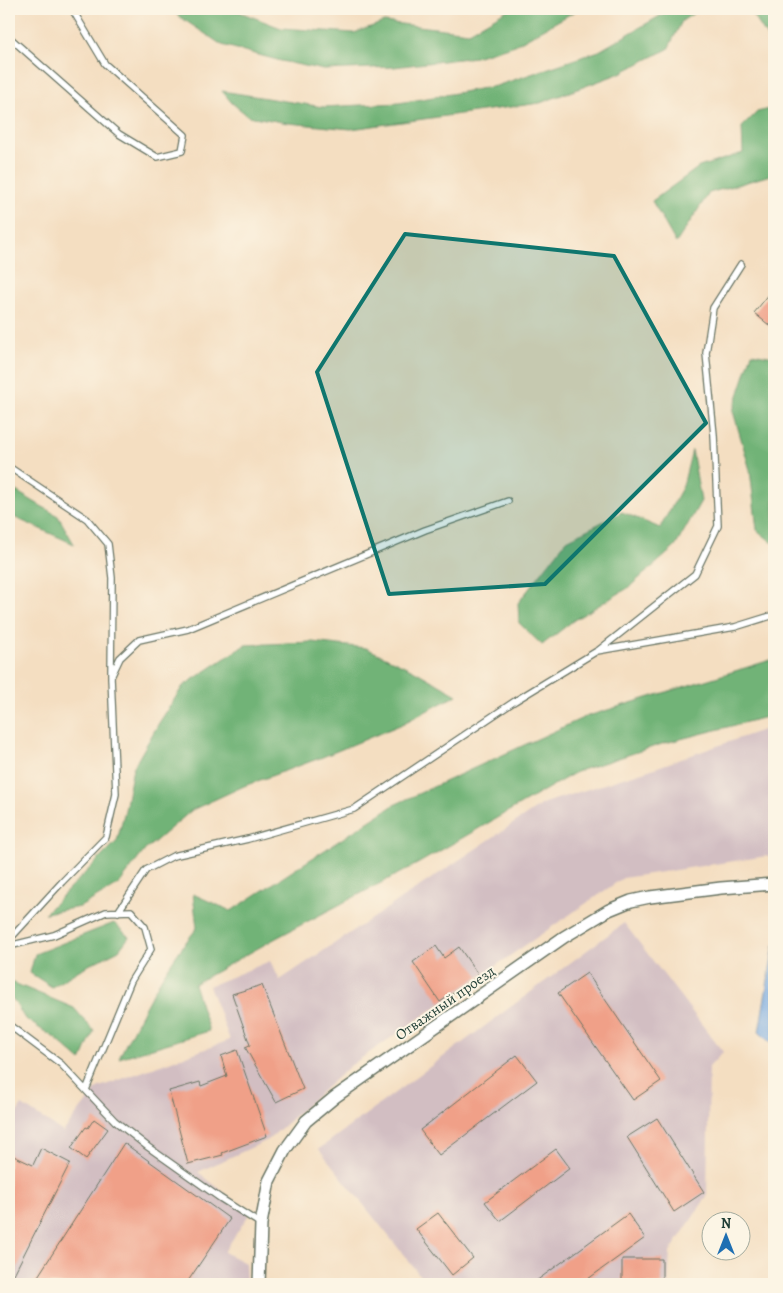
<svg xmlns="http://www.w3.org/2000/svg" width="783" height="1293" viewBox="0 0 783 1293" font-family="Alegreya,serif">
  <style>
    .industrial { fill: #d2bec2 }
    .forest { fill: #71b377; stroke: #487856 }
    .water { fill: #75a7e1; stroke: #4a728a }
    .building { fill: #f0a088 }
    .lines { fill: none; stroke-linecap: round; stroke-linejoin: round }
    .service-casing { stroke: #6a7565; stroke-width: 8 }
    .minor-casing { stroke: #6a7565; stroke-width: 14 }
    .service { stroke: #fff; stroke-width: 5.5 }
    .minor { stroke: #fff; stroke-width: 11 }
    .marked { fill: #0f766e; fill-opacity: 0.2; stroke: #0f766e; stroke-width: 4; stroke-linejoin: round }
    .labels { text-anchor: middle; stroke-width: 4; stroke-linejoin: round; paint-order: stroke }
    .street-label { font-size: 15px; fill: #1f3d34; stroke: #fcf5e5 }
  </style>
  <rect width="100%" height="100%" fill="#fcf5e5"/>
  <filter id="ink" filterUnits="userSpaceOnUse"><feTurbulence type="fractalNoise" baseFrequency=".02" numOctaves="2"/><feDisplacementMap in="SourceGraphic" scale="10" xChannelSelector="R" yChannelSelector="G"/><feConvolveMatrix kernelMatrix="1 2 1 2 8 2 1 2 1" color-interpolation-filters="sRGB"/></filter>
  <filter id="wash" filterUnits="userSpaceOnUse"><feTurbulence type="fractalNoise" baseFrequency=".0096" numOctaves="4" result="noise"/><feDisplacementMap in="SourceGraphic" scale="20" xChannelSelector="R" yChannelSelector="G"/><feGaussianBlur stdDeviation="1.12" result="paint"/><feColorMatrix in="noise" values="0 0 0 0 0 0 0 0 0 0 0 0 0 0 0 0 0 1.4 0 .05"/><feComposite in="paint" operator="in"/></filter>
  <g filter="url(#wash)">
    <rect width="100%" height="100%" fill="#f4dec1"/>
    <path class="industrial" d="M 774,726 L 774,855 L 623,878 L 350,1066 L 268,1140 L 198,1172 L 250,1213 L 224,1252 L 245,1263 L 246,1284 L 9,1284 L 9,1126 L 22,1105 L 63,1132 L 97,1088 L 230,1040 L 209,986 L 270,961 L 280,980 L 544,803 L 652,769 Z
      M 624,923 L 723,1052 L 709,1067 L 707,1196 L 670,1252 L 668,1284 L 427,1284 L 319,1149 Z"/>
    <path class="forest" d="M 172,9 L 232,9 L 281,28 L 354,33 L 384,22 L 469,32 L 509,9 L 579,9 L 515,45 L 475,57 L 394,67 L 324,70 L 281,61 L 222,45 L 177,15 Z
      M 335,9 L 442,9 C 407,14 370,13 335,9 Z
      M 672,9 L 700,9 L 682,21 L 668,49 L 618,74 L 540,103 L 351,129 L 288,123 L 248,116 L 232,103 L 222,91 L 323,107 L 399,103 L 496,86 L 599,51 Z
      M 748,9 L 774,9 L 774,54 L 766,35 L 751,12 Z
      M 774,108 L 774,174 L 709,193 L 676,243 L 652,201 L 699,167 L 743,153 L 742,127 L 757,112 Z
      M 752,353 L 774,357 L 774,544 L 757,530 L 750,470 L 733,411 Z
      M 692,450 L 701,501 L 675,547 L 628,588 L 574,620 L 542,645 L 519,623 L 518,603 L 567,540 L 622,512 L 660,528 L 683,486 Z
      M 9,487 L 58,516 L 74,544 L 9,515 Z
      M 312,642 L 366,648 L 413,670 L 457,695 L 400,725 L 320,758 L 244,786 L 192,810 L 145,850 L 119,884 L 80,907 L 45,913 L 117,841 L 125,810 L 133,768 L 159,723 L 183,686 L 245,645 Z
      M 774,659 L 774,715 L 665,743 L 578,771 L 419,863 L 278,937 L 194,984 L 209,1031 L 119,1058 C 142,1011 164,968 197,928 L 193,894 L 231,911 L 394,805 L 585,717 Z
      M 114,923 L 129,937 L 119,950 L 81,969 L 52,987 L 30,973 L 35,954 Z
      M 9,981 L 74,1008 L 94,1031 L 81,1061 L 55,1038 L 25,1019 L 9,993 Z"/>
    <path class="water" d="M 774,945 L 774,1046 L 759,1032 Z"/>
    <g id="blocks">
      <path class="building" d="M 774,288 L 774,329 L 754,313 Z
        M 436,946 L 444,958 L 459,947 L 479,976 L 440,1002 L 413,962 Z
        M 587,973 L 661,1081 L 633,1100 L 558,993 Z
        M 262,985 L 303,1089 L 276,1102 L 245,1047 L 250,1045 L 232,994 Z
        M 237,1050 L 267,1136 L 222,1153 L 223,1155 L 188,1164 L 169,1091 L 200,1082 L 201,1086 L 227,1076 L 221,1056 Z
        M 517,1055 L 537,1081 L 439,1155 L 420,1130 Z
        M 657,1118 L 704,1192 L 674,1212 L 627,1137 Z
        M 94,1119 L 108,1129 L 86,1159 L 71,1148 L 86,1127 L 88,1128 Z
        M 124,1143 L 230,1219 L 186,1284 L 33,1284 Z
        M 41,1148 L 70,1163 L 9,1284 L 9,1154 L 33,1165 Z
        M 556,1149 L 570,1168 L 500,1221 L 485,1202 Z
        M 438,1213 L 473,1258 L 452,1275 L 416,1229 Z
        M 628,1214 L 645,1238 L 581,1284 L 532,1284 Z
        M 622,1259 L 662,1259 L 662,1284 L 622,1284 Z"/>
    </g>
  </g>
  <g filter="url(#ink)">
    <use href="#blocks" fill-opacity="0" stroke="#6a7565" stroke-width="1"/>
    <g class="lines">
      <g class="service-casing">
        <path id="service" d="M 9,37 L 119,134 L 157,157 L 182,151 L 185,135 L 105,64 L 72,9
          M 9,467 L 87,519 L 108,544 L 112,578 L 111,675
          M 599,650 L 695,574 L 718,526 L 714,435 L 706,353 L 713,308 L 741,264
          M 118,912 L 146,870 L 173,856 L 248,839 L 354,809 L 515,701 L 597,651 L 735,627 L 774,615
          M 9,940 L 62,882 L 106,837 L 116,794 L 111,677 L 120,658 L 139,640 L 188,629 L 425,530 L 508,501
          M 9,946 L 54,935 L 106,912 L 131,911 L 145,927 L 151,949 L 131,981 L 86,1090
          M 9,1025 L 61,1064 L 115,1121 L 148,1147 L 220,1198 L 261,1224"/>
      </g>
      <g class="minor-casing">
        <path id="minor" d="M 259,1284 L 261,1224 L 269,1181 L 285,1150 L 306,1121 L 335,1097 L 564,937 L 609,910 L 631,901 L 650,897 L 721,888 L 774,884"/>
      </g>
      <use href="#service" class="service"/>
      <use href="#minor" class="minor"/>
    </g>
  </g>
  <path class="marked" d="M 405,234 L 614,256 L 706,423 L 545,584 L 389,594 L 317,372 Z"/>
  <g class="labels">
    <g class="street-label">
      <text transform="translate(445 1003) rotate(-35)" y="5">Отважный проезд</text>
    </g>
  </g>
  <rect width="783" height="1293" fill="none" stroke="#fcf5e5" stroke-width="30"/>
  <g transform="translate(726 1236)"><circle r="24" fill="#fcf5e5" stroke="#a4ab9e"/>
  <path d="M0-4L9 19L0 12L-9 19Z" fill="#1f6fb2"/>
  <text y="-8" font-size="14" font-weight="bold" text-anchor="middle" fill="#1f3d34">N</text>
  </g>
</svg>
